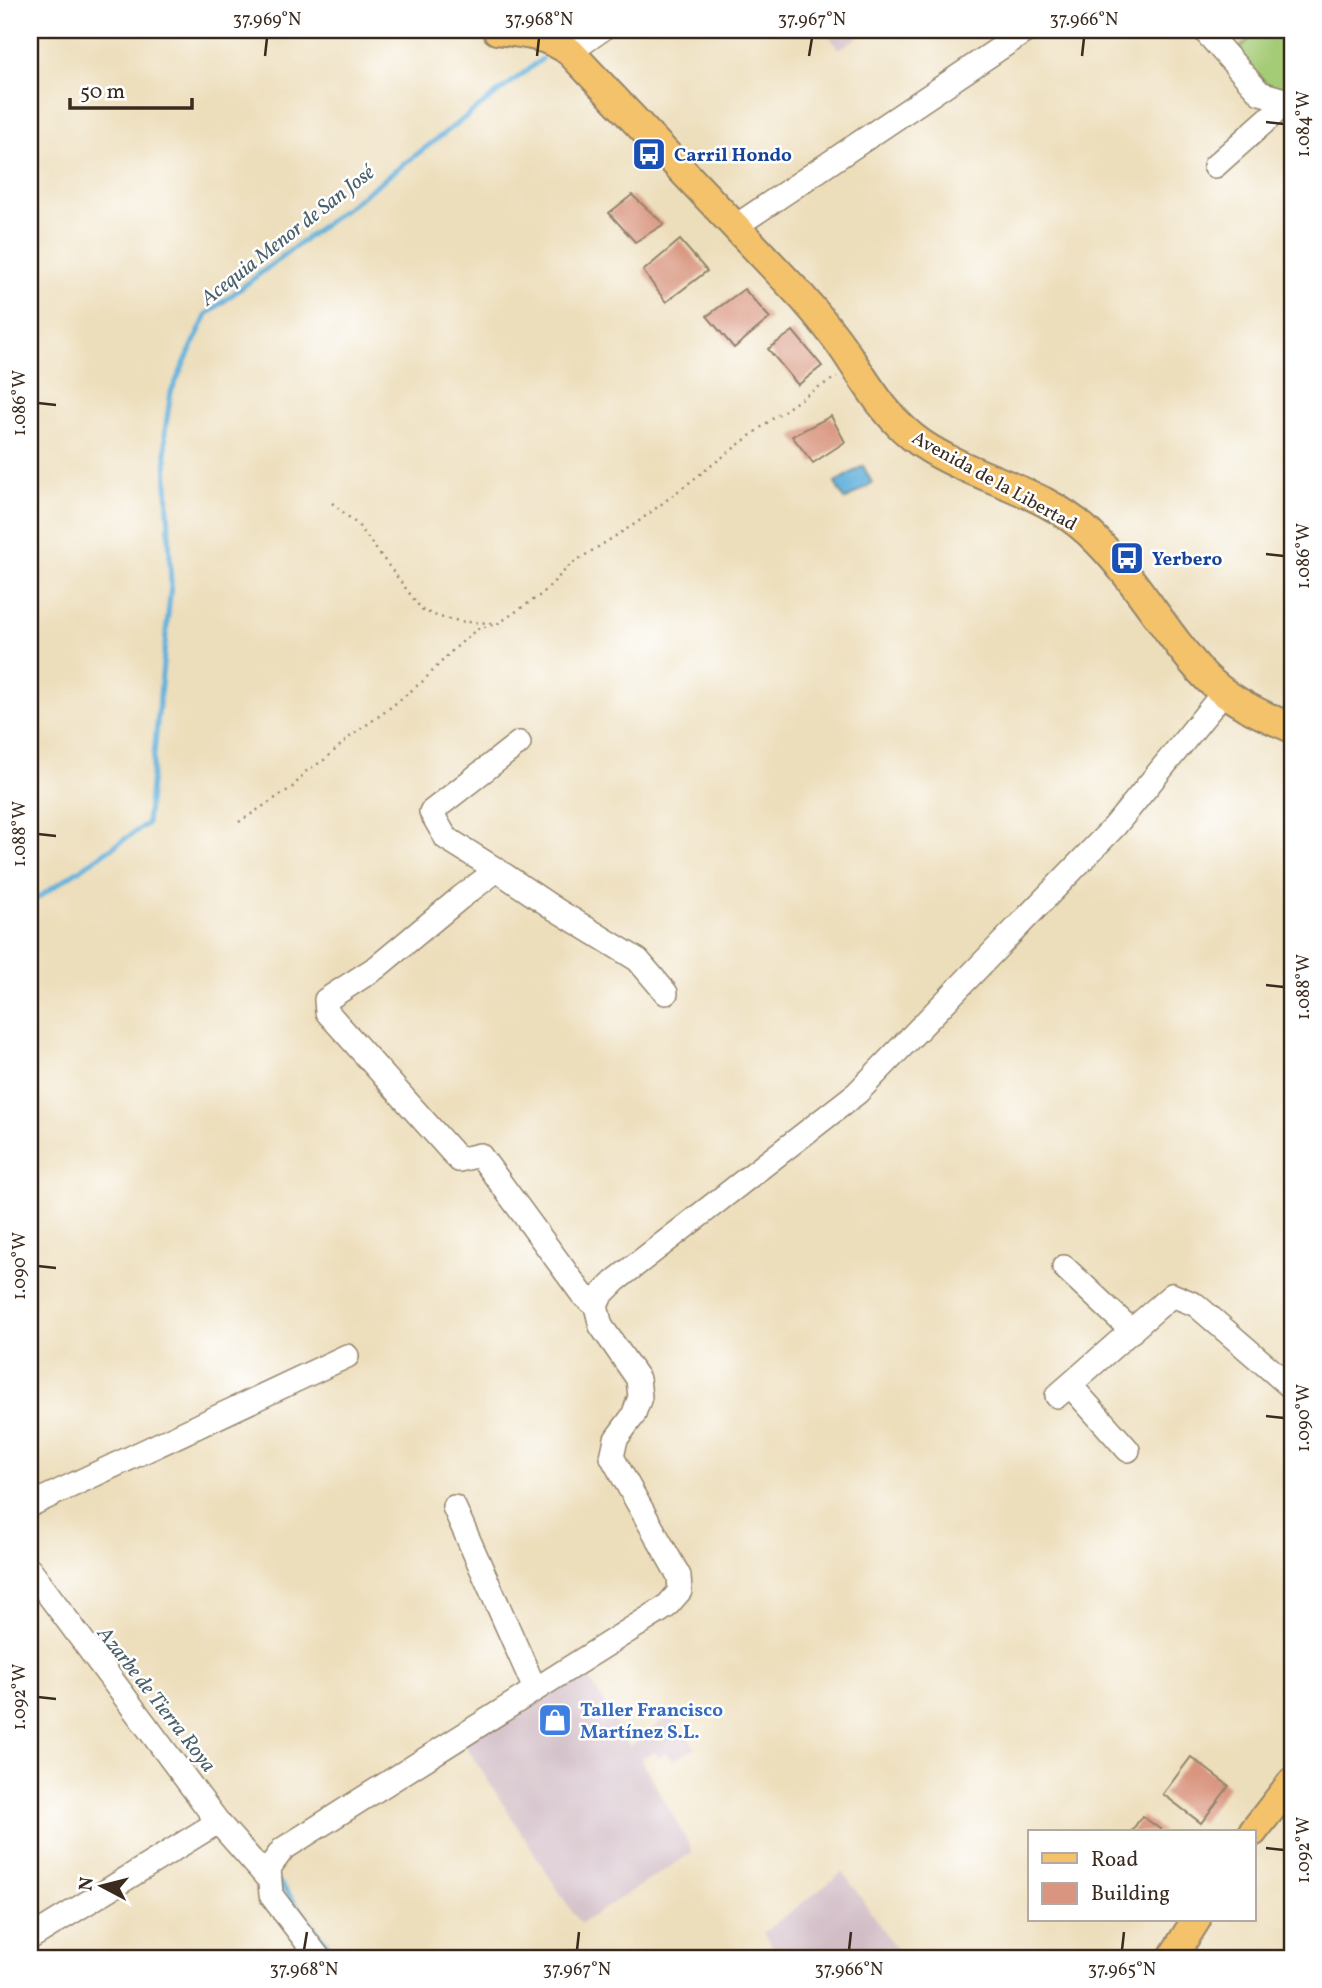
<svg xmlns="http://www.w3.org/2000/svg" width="1322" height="1988" viewBox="0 0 1322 1988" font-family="Vollkorn,serif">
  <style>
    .industrial { fill: #d2bdc6 }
    .green { fill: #a4cb76; stroke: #707a4a; stroke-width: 2 }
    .water { fill: #61b1db; stroke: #4e6e7c; stroke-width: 2 }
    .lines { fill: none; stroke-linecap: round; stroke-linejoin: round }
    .stream { stroke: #61b1db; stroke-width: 5 }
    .building { fill: #d9957f }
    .minor-casing { stroke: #94846c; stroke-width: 26 }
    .major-casing { stroke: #94846c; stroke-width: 32 }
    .path { stroke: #94846c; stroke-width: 2.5; stroke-dasharray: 2 5; stroke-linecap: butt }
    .minor { stroke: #fff; stroke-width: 23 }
    .major { stroke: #f3c26a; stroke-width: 28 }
    .ticks { fill: none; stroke: #3b2a1e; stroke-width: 2.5 }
    .labels { text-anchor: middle; stroke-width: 5; stroke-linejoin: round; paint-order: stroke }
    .transit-label { font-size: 19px; font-weight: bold; fill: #164399; stroke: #fff; text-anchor: start }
    .street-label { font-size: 19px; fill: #3b2a1e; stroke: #fff }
    .shop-label { font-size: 19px; font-weight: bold; fill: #366cbe; stroke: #fff; text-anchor: start }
    .water-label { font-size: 21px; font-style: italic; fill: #4a606a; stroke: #fff }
    .neatline { fill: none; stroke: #3b2a1e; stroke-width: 2.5 }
    .ticks-label { font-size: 18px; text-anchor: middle; fill: #3b2a1e }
  </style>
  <rect width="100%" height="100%" fill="#fff"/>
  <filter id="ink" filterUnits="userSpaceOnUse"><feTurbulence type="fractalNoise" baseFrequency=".0143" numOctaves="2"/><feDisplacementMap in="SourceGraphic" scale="14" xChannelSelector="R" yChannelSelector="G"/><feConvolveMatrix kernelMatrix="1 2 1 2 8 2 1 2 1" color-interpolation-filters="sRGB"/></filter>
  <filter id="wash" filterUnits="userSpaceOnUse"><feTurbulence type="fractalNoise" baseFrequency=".00686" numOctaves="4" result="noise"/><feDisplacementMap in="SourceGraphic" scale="28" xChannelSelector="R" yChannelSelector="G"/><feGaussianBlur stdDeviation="1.57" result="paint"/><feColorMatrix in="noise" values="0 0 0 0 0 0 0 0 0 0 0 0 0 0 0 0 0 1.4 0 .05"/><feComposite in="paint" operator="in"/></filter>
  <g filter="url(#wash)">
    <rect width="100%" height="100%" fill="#eddebb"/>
    <path class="industrial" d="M 825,30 L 870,30 L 839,49 Z
      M 579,1661 L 630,1747 L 669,1715 L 696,1748 L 674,1760 L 665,1753 L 659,1758 L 654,1752 L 641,1759 L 693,1852 L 580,1924 L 460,1737 Z
      M 843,1872 L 902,1958 L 780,1958 L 763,1933 Z"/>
    <path class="green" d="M 1259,30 L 1292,30 L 1292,97 L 1288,101 L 1232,55 Z"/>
    <path class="water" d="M 863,466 L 872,483 L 845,500 L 835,483 Z"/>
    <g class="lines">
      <path class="stream" d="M 30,903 L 147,824 L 171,585 L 165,431 L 171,392 L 207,314 L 542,59
        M 279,1882 L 338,1958"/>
    </g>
    <g id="blocks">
      <path class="building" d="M 632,195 L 664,224 L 635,242 L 609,213 Z
        M 680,240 L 707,271 L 666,302 L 643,271 Z
        M 744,289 L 770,318 L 734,348 L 707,316 Z
        M 793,331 L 822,366 L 798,385 L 768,349 Z
        M 831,416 L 845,442 L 813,463 L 792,436 Z
        M 1191,1757 L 1229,1786 L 1201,1823 L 1163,1794 Z
        M 1142,1816 L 1164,1832 L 1131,1832 Z"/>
    </g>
  </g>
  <g filter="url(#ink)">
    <use href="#blocks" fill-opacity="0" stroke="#94846c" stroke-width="2"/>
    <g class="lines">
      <g class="minor-casing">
        <path id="minor" d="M 1204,30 L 1260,93 L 1292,102
          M 570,52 L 601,30
          M 1215,166 L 1288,101
          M 736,226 L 1027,30
          M 497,870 L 446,838 L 431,812 L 519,743
          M 1064,1267 L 1132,1331
          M 596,1306 L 582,1294 L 480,1155 L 459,1160 L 327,1012 L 326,1000 L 377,967 L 460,898 L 497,870 L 555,909 L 638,960 L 666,993
          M 1070,1385 L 1128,1450
          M 1057,1396 L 1172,1295 L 1196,1305 L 1292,1388
          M 30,1505 L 347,1356
          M 454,1507 L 535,1689
          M 30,1570 L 218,1822 L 270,1881
          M 30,1938 L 218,1822
          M 319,1958 L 271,1895 L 269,1868 L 283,1849 L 666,1607 L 680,1591 L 679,1576 L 612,1457 L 616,1439 L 633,1416 L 640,1397 L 638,1379 L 601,1326 L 596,1306 L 601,1295 L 615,1281 L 857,1093 L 1115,826 L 1224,692"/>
      </g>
      <g class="major-casing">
        <path id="major" d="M 497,30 C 523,33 548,35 570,52 L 802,297 C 817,314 832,332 845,351 C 867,384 888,421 922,444 C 974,479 1043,489 1089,533 C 1120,562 1144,598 1169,632 C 1182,649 1194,666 1210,681 C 1233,702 1263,716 1292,728
          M 1253,1832 L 1292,1782
          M 1172,1958 L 1196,1920"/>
      </g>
      <path class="path" d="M 332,503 L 358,525 L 422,610 L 439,617 L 465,622 L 495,623
        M 239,822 L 294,786 L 305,772 L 324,760 L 351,736 L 386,711 L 423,681 L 453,650 L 477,629 L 499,623 L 542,594 L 571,564 L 638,522 L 768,422 L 815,389 L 837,377"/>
      <use href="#minor" class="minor"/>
      <use href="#major" class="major"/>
    </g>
  </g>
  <path class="ticks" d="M 265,56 L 267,38M 537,56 L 539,38M 809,56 L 812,38M 1082,56 L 1084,38M 1266,122 L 1284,124M 38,403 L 56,405M 1266,554 L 1284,556M 38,834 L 56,836M 1266,985 L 1284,987M 38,1266 L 56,1268M 1266,1416 L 1284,1418M 38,1697 L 56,1699M 1266,1848 L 1284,1850M 304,1950 L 307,1932M 577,1950 L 579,1932M 849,1950 L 851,1932M 1122,1950 L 1124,1932"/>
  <defs>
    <g id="bus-square" transform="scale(1.75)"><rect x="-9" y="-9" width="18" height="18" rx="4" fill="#1a4fb4" stroke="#fff"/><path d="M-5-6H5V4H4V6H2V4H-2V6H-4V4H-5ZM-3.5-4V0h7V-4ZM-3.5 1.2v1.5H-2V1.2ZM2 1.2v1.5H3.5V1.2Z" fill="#fff"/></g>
    <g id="shop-square" transform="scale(1.75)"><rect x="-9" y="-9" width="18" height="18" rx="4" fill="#3f7fe0" stroke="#fff"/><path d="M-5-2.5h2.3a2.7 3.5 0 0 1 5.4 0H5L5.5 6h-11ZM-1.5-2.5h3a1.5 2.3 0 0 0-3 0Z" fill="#fff"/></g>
  </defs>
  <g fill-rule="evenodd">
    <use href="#bus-square" x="649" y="154"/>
    <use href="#bus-square" x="1127" y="558"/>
    <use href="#shop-square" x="555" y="1720"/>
  </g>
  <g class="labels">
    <g class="transit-label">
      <text x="674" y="161">Carril Hondo</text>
      <text x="1152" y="565">Yerbero</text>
    </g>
    <g class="street-label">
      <text transform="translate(995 480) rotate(29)" y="7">Avenida de la Libertad</text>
    </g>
    <g class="shop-label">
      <text x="580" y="1716">Taller Francisco<tspan x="580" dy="22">Martínez S.L.</tspan></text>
    </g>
    <g class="water-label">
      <text transform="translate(287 235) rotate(-38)" y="7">Acequia Menor de San José</text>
      <text transform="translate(157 1699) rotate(52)" y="7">Azarbe de Tierra Roya</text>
    </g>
  </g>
  <rect width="1322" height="1988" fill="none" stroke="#fff" stroke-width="77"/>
  <rect x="1028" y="1830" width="228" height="91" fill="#ffffff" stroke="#b1aaa5" stroke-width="2"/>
  <rect x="1042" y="1853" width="35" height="10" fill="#f3c26a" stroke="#b1aaa5" stroke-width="2"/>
  <text x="1091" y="1866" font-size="21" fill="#3b2a1e">Road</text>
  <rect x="1042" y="1883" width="35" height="21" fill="#d9957f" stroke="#b1aaa5" stroke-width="2"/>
  <text x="1091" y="1900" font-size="21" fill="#3b2a1e">Building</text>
  <g transform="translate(102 1886) rotate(277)" stroke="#ffffff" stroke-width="5" paint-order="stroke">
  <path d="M0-5L12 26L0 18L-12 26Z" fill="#3b2a1e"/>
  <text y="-10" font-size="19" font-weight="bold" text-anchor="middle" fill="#3b2a1e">N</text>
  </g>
  <path d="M70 98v10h122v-10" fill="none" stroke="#3b2a1e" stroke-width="3.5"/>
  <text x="80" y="98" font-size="21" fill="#3b2a1e" stroke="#ffffff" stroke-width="5" paint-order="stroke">50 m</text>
  <rect x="38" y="38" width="1246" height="1912" class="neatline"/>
  <g class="ticks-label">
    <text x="267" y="25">37.969°N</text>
    <text x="539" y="25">37.968°N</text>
    <text x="812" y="25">37.967°N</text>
    <text x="1084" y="25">37.966°N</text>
    <text transform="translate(1303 124) rotate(-90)" y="6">1.084°W</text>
    <text transform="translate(19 403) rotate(-90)" y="6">1.086°W</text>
    <text transform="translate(1303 556) rotate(-90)" y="6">1.086°W</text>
    <text transform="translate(19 834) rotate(-90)" y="6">1.088°W</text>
    <text transform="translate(1303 987) rotate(-90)" y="6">1.088°W</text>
    <text transform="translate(19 1266) rotate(-90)" y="6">1.090°W</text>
    <text transform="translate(1303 1418) rotate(-90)" y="6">1.090°W</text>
    <text transform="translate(19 1697) rotate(-90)" y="6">1.092°W</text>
    <text transform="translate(1303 1850) rotate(-90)" y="6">1.092°W</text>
    <text x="304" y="1975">37.968°N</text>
    <text x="577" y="1975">37.967°N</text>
    <text x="849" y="1975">37.966°N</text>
    <text x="1122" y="1975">37.965°N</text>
  </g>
</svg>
